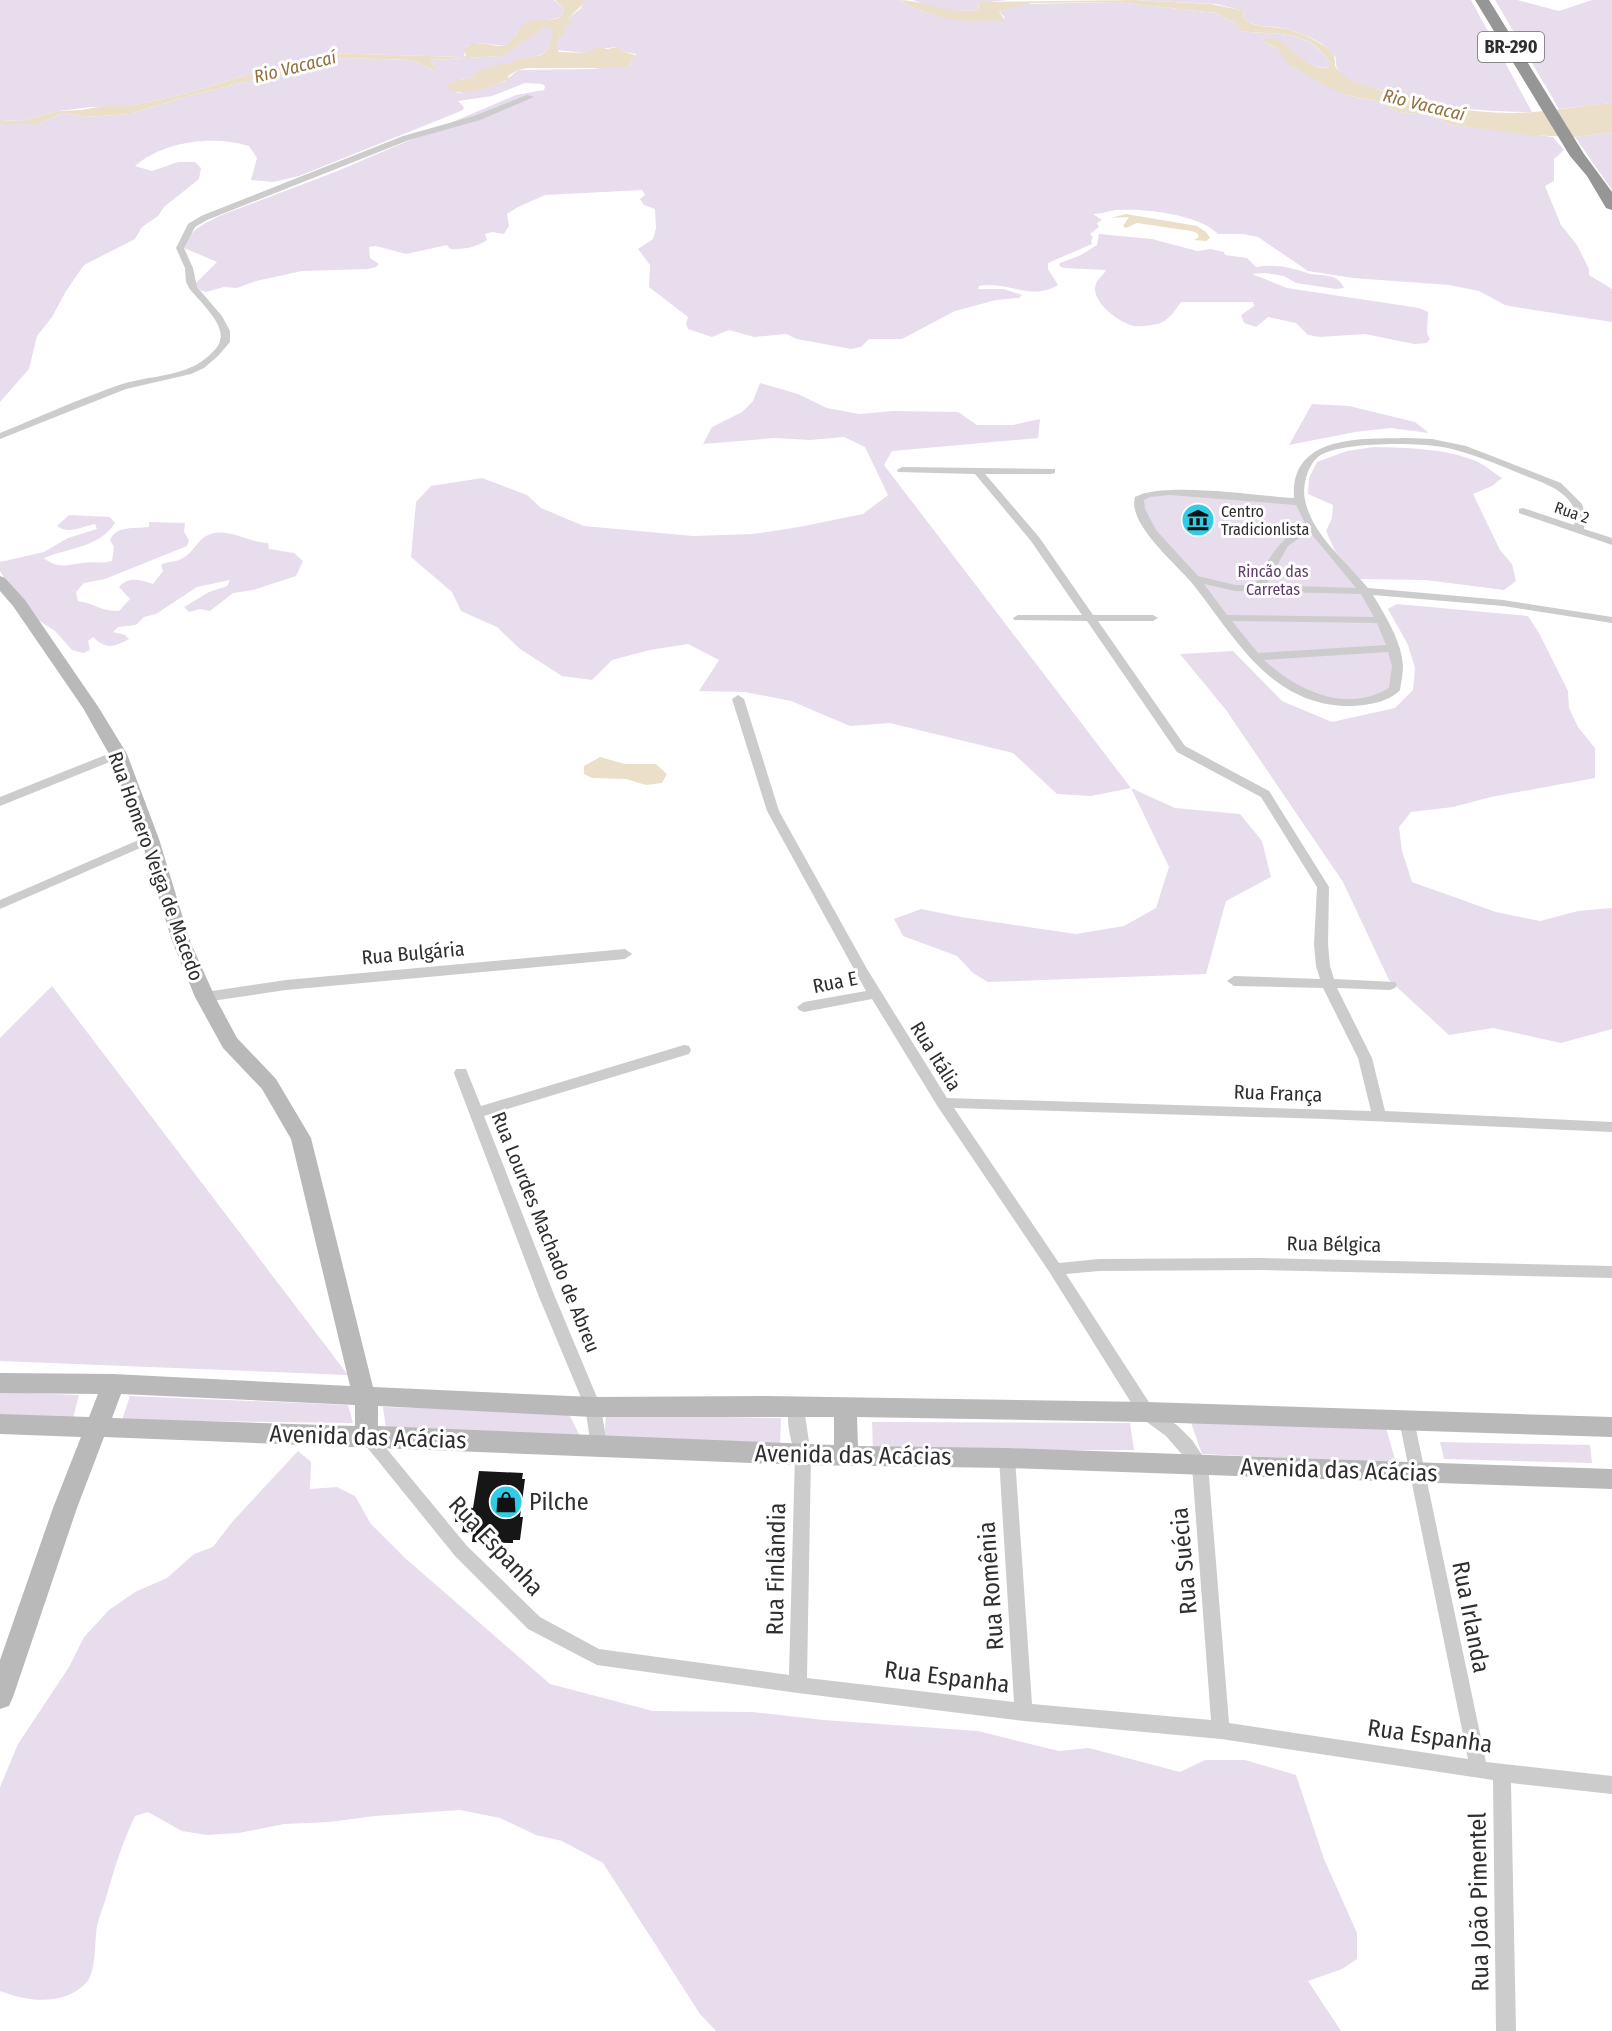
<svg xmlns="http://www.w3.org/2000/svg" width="1612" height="2031" viewBox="0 0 1612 2031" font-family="'Fira Sans Condensed',sans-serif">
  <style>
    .green { fill: #e8ddec }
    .water { fill: #ecdfc9 }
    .building { fill: #161616 }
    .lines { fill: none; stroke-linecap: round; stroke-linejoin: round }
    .street { fill: #ccc; fill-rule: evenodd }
    .secondary { fill: #b9b9b9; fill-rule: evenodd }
    .highway { fill: #969696; fill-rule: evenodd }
    .labels { text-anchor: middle; stroke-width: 6; stroke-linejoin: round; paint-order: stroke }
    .far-poi-label { font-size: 16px; fill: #2f2f2f; stroke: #fff; text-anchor: start }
    .far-street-label { font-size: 16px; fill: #2f2f2f; stroke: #fff }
    .far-park-label { font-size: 16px; fill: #603c6b; stroke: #fff }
    .shield { fill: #fff; stroke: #6d6d6d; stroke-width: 1.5 }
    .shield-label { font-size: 18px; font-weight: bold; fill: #2f2f2f }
    .far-water-label { font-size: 18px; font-style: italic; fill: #92703d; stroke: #fff }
    .street-label { font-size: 20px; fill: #2f2f2f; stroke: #fff }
    .near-street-label { font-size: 24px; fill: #2f2f2f; stroke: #fff }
    .near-poi-label { font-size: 24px; fill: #2f2f2f; stroke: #fff; text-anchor: start }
  </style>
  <rect width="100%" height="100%" fill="#fff"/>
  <path class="green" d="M 0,0 L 554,0 L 564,9 L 561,17 L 541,22 L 516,33 L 513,41 L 505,46 L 479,43 L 466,46 L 464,57 L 322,53 L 290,66 L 269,68 L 188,93 L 130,106 L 92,107 L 58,111 L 22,121 L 0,120 Z
    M 584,0 L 899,0 C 933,20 960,19 998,21 L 1005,18 L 999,11 L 1026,4 L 1116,2 L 1216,13 L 1239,25 L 1241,31 C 1278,36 1304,27 1330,62 L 1330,67 C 1301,73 1283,32 1261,40 L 1278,49 L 1294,68 L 1345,95 L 1374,100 L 1398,112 L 1428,115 L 1452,125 L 1553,137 L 1564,150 L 1554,159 L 1554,181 L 1545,186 L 1561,225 L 1577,245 L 1589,269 L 1589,275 L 1612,289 L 1612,322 L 1515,307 L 1505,305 L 1479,291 L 1449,285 L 1353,278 L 1308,271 L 1258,237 L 1243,234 L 1218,234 C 1200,214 1142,208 1116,210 C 1108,211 1101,214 1093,214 L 1102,220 L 1097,223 L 1099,227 L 1090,234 L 1093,237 L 1091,241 L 1092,244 L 1048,263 L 1048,269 L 1058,285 C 1029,302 1009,280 979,286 L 978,289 L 1004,289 L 1022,295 L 1019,298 L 996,300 L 955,311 L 902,339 L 869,339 L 861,347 L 851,349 L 797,339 L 786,334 L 754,337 L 729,330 L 712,337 L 688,329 L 686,324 L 688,317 L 649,287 L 650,265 L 638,249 L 653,239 L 656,228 L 655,209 L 644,205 L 640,199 L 645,195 L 642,190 L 545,195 L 518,207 L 507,214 L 509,226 L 504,234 L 492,232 L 485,234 L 487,240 C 477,247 463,250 450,249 L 447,245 L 406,254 L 376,246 L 369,247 L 370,258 L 379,264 L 376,267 L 368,269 L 302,271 L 256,281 L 237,288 L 224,287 L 206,292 L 200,290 L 195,284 L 217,262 L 184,248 C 189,230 204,224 219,216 L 335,172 L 516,95 L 544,90 L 545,87 L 543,84 L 525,83 L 492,96 L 458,101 L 464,107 L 463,110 L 456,113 L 299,176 L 273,182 L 251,180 L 257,158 L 249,146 C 213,135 164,141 135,166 L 152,171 L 178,162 L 195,162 L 201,168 L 199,179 L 164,207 L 158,216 L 142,227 L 135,239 L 84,265 L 66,291 L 52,317 L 37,336 L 29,369 L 0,402 L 0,124 L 37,124 L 63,113 L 87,117 L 130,114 L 184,97 L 342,58 L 412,60 L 435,71 L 435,67 L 430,60 L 502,56 L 546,25 L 553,29 C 552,37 552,44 546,51 C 539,59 490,69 476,72 L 478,76 C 471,78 465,78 458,81 L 457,93 L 476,90 L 505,81 L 518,70 L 591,69 L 631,65 L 630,60 L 636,57 L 636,54 L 625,52 L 618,47 L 597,49 L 585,53 L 557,50 L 557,45 L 564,26 L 569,24 L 568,19 L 581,8 Z
    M 913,0 L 1009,0 L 978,3 L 979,9 C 959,14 932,8 913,0 Z
    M 1135,0 L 1471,0 L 1532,112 C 1481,112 1433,107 1384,91 C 1367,86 1332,81 1336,58 C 1325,41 1300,32 1282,28 C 1267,25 1253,29 1242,16 L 1245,12 L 1244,11 L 1216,4 Z
    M 1495,0 L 1517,0 L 1559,11 L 1592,0 L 1612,0 L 1612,103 L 1559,109 Z
    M 1612,132 L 1612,190 L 1575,137 Z
    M 1099,234 L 1152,239 L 1197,251 L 1211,249 L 1224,252 L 1225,255 L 1247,258 L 1256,267 C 1276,264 1288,267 1307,273 C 1321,277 1338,272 1344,288 L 1336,289 L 1296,283 L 1284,276 L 1265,273 L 1252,274 L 1287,288 L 1419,308 L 1428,312 L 1427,333 L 1430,339 L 1427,343 L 1414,344 L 1365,334 L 1320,337 L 1308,335 L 1296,323 L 1268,317 L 1256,327 L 1244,323 L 1241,315 L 1254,306 L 1253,302 L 1181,302 C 1174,312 1169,320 1158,324 C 1152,325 1140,327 1134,326 C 1120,323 1095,305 1095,289 C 1095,280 1103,276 1106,270 L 1064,268 L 1059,266 L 1060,263 L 1081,255 L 1097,245 Z
    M 760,383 L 798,394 L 827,408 L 859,414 L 893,411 L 958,412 L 977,425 L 1013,425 L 1040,419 L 1038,438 L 892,451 L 884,465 L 1131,788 L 1175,808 L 1240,814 L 1262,841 L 1271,877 L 1226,901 L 1206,974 L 988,982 L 973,973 L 957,956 L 903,936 L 894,919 L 921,909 L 961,917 L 1076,934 L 1124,926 L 1156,908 L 1169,867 L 1131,788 L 1091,796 L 1057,794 L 1013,753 L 890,723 L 850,726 L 791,701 L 745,692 L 699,691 L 719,660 L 688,644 L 650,650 L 612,660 L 592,680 L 562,676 L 520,649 L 497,627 L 461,611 L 452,592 L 411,557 L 416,502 L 431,486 L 482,478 L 527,495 L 541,508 L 584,526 L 693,536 L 753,534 L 799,527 L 863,514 L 888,495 L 865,447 L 844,437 L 810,440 L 775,438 L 703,444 L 712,427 L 742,412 L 753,401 Z
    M 1312,404 L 1349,406 L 1415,422 L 1429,433 L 1390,428 L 1355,432 L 1289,445 Z
    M 1374,447 C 1408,448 1446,448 1478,462 C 1486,466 1494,473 1502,478 L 1492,486 L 1473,494 L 1500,550 L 1512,564 L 1516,581 L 1504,590 L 1426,580 L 1358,579 L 1335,551 L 1326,531 L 1332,518 L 1333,505 L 1308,494 L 1309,478 L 1317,462 L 1347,451 Z
    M 1170,492 L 1300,502 L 1311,526 L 1364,591 L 1397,665 L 1394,690 L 1357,703 L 1294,690 L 1254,657 L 1148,527 L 1139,499 Z
    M 69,515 L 110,517 L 115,523 C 100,547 69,548 44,558 C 57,569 67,565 82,563 C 92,561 101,564 112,561 L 114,547 L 110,540 C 116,525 135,529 149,527 L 149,522 L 185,523 L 184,532 L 189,540 L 187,546 L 105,579 L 84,583 L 76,592 L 78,601 C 93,603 103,612 119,611 L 130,599 L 119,587 C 130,576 139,580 153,584 L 163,571 L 161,565 C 168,561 173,562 179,560 C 199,552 197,529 226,533 C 241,535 251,542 268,543 L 269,549 L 294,553 L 303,561 L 296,576 L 253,590 L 233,593 L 210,611 L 200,609 L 189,612 L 184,607 L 209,592 L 227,586 L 230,580 L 197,587 L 156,614 L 144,617 L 136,625 L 118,627 L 113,632 L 125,635 L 129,639 C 114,647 106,650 93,637 L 88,641 L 90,650 L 83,653 L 72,650 L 55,631 L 35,618 L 26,608 L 23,598 L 8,584 L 0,571 L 0,562 L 44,552 L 68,538 L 97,529 L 95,524 C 83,526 68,535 57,526 Z
    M 1397,604 L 1528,616 L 1539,633 L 1568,691 L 1569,708 L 1578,727 L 1595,748 L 1595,778 L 1491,797 L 1453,807 L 1411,812 L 1399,827 L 1402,851 L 1412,882 L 1496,912 L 1540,921 L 1578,911 L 1612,908 L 1612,1029 L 1561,1043 L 1493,1028 L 1449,1035 L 1389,980 L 1343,882 L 1226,710 L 1180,654 L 1233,651 L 1282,701 L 1332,722 L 1395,708 L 1413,690 L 1415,668 L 1408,645 L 1388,609 Z
    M 52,986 L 348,1375 L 0,1361 L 0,1038 Z
    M 0,1392 L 79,1395 L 73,1419 L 0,1416 Z
    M 130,1396 L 348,1405 L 353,1423 L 122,1420 Z
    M 383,1407 L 568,1412 L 581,1438 L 386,1429 Z
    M 606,1415 L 781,1418 L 780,1444 L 604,1441 Z
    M 1190,1420 L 1386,1428 L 1396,1463 L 1202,1454 Z
    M 872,1422 L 1130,1423 L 1134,1450 L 873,1450 Z
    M 1440,1442 L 1590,1445 L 1592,1463 L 1444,1459 Z
    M 298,1451 L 311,1462 L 310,1489 L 337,1487 L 355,1496 L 371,1524 L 405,1558 L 550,1684 L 653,1711 L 752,1712 L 824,1720 L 978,1731 L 1059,1751 L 1089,1748 L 1180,1772 L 1205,1760 L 1245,1760 L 1296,1775 L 1324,1859 L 1357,1933 L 1357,1959 L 1342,1969 L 1308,1981 L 1341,2031 L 716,2031 L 700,2014 L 603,1863 L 562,1841 L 536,1835 L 500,1818 L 460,1810 L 375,1816 L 329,1822 L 284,1824 L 239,1833 L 207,1835 L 182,1831 L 148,1812 L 135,1816 C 122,1843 114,1870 106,1898 C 102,1910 97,1922 96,1934 C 95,1946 95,1975 86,1983 C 64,2006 27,2002 0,1991 L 0,1787 L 18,1744 L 69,1667 L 84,1637 L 109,1610 L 135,1592 L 167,1578 L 194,1554 L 213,1547 L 232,1522 Z"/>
  <path class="water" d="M 555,0 L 584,0 L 584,3 L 568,19 L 572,25 L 564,26 L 566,31 L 560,37 L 557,45 L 559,52 L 585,53 L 600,47 L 607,49 L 618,47 L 625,52 L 638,56 L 630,60 L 631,64 L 625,68 L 528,68 L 518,70 L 508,76 L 509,79 C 494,85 464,98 449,89 L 448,83 L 477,76 L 475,72 L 501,64 L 511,64 C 519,55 537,61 546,51 C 553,43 550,36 553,29 L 546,26 L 502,56 L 430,60 L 435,67 L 435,71 L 412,60 L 342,58 L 184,97 L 130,114 L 87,117 L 63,113 L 37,124 L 0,124 L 0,120 L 22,121 L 58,111 L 81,110 L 110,105 L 130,106 L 188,93 L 269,68 L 290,66 L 322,53 L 464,57 L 466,55 L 464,48 C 477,38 491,47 505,46 C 516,41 516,27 527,22 C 536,18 547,23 561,17 L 564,9 Z
    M 899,0 C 925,0 952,16 979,9 L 978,2 L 1135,0 L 1211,4 L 1245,11 L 1242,16 C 1254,30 1270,25 1286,29 C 1299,32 1310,37 1321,44 C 1331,50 1336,54 1335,66 C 1345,82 1365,85 1383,91 C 1431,106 1483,116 1534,112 C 1560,110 1586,105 1612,103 L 1612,132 L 1575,137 L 1527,135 L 1452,125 L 1428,115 L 1398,112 L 1374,100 L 1345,95 L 1329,88 L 1294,68 L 1284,60 L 1278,49 L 1261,40 C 1287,29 1300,74 1330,67 L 1330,62 C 1305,27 1278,36 1241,31 L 1238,29 L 1239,25 L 1216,13 L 1116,2 L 1032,3 L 999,11 L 1005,21 C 968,24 931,19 899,0 Z
    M 1126,214 L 1197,226 L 1206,232 L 1210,238 L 1206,241 L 1194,240 L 1199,237 L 1197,233 L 1191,231 L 1137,223 L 1126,228 L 1123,226 L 1129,217 L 1110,218 Z
    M 600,757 L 625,764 L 656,764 L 667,774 L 662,783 L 646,785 L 626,779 L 592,778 L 584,774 L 584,766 Z"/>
  <path class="building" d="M 479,1471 L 523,1473 L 522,1479 L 525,1479 L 520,1517 L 523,1517 L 520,1540 L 513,1540 L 513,1543 L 472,1542 L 473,1533 L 462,1532 L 464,1522 L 455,1522 L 457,1507 L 473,1508 Z"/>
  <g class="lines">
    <path class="street" d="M 527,95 L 534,97 L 480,120 L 409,140 L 207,220 L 195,227 L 184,248 L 193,268 L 197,287 L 222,316 L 230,331 L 230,342 L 218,356 L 204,368 L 191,374 L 126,389 L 0,439 L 0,433 C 39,417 79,399 119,385 C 143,377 171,377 194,366 C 202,362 218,350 220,341 C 226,324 198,300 189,288 L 186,282 L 185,268 L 176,248 L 188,224 L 201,216 L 403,136 L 474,116 Z
      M 1407,438 L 1432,439 L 1466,446 L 1561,483 L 1582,504 L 1586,516 L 1584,529 L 1612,538 L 1612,545 L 1519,513 L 1519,509 L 1523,508 L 1574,525 C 1576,518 1576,510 1571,503 C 1560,487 1538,481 1521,474 C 1497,464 1473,454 1448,448 C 1423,442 1337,441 1318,457 C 1307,466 1302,487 1305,500 C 1312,535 1347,562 1368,588 L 1503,600 L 1612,617 L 1612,623 L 1503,606 L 1373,595 C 1385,615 1402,642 1403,666 C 1403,674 1401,682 1400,690 C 1389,702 1368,705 1353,706 C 1270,708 1235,636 1191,582 C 1175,563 1127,523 1135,497 C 1164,481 1258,496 1294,498 C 1290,434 1362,439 1407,438 ZM 1170,495 L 1296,505 L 1306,525 C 1279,538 1268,559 1255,585 L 1235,585 L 1198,576 L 1156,530 L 1145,509 L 1144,500 L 1150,497 ZM 1309,531 L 1356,588 L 1266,585 L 1288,546 ZM 1204,584 L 1235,591 L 1361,594 L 1374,617 L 1227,615 ZM 1232,621 L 1377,623 L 1386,645 L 1258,653 ZM 1388,652 L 1392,666 L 1389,688 C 1345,714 1297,690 1264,660 Z
      M 902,467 L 1055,469 L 1055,473 L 1051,474 L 985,474 L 1039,537 L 1093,615 L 1153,615 L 1158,618 L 1153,621 L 1098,621 L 1185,746 L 1269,791 L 1329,887 L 1328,944 L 1330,966 L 1334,979 L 1395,982 L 1397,985 L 1395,988 L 1390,990 L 1337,988 L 1372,1058 L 1385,1111 L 1612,1122 L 1612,1132 L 1325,1119 L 954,1108 L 1059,1263 L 1099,1259 L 1261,1258 L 1612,1266 L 1612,1278 L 1261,1270 L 1099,1271 L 1066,1274 L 1152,1407 L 1178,1426 L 1192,1440 L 1208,1464 L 1229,1723 L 1468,1759 L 1399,1420 L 1401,1415 L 1407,1413 L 1413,1415 L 1486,1762 L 1612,1776 L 1612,1794 L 1511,1783 L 1516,2031 L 1496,2031 L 1493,1780 L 1221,1739 L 1024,1721 L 798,1693 L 597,1665 L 528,1629 L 455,1556 L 358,1436 L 360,1431 L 366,1429 L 372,1431 L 467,1546 L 540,1617 L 599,1649 L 789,1675 L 795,1455 C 791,1440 784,1417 791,1402 L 797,1400 L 803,1402 L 811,1455 L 807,1678 L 1014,1702 L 999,1458 L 1001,1453 L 1007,1451 L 1013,1453 L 1015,1458 L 1032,1704 L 1211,1720 L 1192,1466 L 1166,1436 L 1140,1417 L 1050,1273 L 938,1107 L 872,999 L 804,1012 L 799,1010 L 797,1007 L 804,1002 L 866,991 L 767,811 L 732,699 L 738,695 L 744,699 L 779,811 L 867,969 L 947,1098 L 1371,1111 L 1358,1058 L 1323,988 L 1234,986 L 1227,981 L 1234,976 L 1320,979 L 1316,966 L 1314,944 L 1317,887 L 1261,797 L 1177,752 L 1087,621 L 1014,620 L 1013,618 L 1018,615 L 1082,615 L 1031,541 L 975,474 L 898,472 L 897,470 Z
      M 118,750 L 124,754 L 122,757 L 0,806 L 0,797 Z
      M 150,835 L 156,839 L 154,842 L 0,909 L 0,900 Z
      M 625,949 L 632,954 L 625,959 L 286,990 L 205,1002 L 198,997 L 205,992 L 286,980 Z
      M 684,1045 L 689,1046 L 691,1050 L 689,1054 L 484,1116 L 555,1297 L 601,1407 L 607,1446 L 605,1451 L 599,1453 L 593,1451 L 591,1446 L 585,1407 L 539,1297 L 454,1073 L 456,1069 L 466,1069 L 481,1106 Z"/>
    <path class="secondary" d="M 0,576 L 5,578 L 25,600 L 99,708 L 127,754 L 159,839 L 190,941 L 215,997 L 237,1038 L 276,1079 L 311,1138 L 373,1387 L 593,1397 L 767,1396 L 1146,1402 L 1612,1417 L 1612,1437 L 1146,1422 L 857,1417 L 858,1446 L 1007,1448 L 1612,1469 L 1612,1489 L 1007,1468 L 803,1465 L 104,1437 L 77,1508 L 13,1697 L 9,1706 L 0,1709 L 0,1660 L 53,1508 L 81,1437 L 0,1434 L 0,1414 L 89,1417 L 98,1394 L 0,1393 L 0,1373 L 113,1374 L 350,1386 L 291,1139 L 262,1089 L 223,1048 L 195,997 L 172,941 L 141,839 L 109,754 L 83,708 L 13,606 L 0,591 ZM 121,1394 L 355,1405 L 355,1426 L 112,1418 ZM 378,1406 L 593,1417 L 834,1417 L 834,1445 L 378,1426 Z"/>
    <path class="highway" d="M 1475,0 L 1489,0 L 1584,154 L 1612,192 L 1612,210 L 1606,208 L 1587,176 L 1570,156 Z"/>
  </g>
  <defs>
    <g id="museum-disc" transform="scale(1.725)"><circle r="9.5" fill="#32cbe5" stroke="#fff"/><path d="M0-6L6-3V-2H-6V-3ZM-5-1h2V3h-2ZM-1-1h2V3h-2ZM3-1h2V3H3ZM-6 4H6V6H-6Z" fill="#111"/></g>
    <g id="shop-disc" transform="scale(1.725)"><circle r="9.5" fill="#32cbe5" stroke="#fff"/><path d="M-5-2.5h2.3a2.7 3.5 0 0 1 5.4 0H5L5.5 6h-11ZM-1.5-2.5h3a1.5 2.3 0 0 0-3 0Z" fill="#111"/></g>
  </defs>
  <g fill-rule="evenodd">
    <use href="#museum-disc" x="1198" y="520"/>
    <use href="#shop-disc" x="506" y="1502"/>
  </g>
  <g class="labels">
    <g class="far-poi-label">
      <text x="1221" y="517">Centro<tspan x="1221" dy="18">Tradicionlista</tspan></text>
    </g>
    <g class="far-street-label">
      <text transform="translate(1572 512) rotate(19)" y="6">Rua 2</text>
    </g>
    <g class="far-park-label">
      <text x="1273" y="577">Rincão das<tspan x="1273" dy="18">Carretas</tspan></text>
    </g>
    <rect class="shield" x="1478" y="32" width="66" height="30" rx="4.5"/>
    <g class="shield-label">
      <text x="1511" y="53">BR-290</text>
    </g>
    <g class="far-water-label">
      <text transform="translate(295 67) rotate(-14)" y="6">Rio Vacacaí</text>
      <text transform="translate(1424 105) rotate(14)" y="6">Rio Vacacaí</text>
    </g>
    <g class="street-label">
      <text transform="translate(156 866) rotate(70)" y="7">Rua Homero Veiga de Macedo</text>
      <text transform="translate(413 953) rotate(-5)" y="7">Rua Bulgária</text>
      <text transform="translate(835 982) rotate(-11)" y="7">Rua E</text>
      <text transform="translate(936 1056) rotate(58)" y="7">Rua Itália</text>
      <text transform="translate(1278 1093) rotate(2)" y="7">Rua França</text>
      <text transform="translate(546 1232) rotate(68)" y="7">Rua Lourdes Machado de Abreu</text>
      <text transform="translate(1334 1244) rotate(1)" y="7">Rua Bélgica</text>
    </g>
    <g class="near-street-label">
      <text transform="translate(368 1437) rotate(2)" y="8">Avenida das Acácias</text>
      <text transform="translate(853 1455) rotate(1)" y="8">Avenida das Acácias</text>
      <text transform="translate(1339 1470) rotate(2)" y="8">Avenida das Acácias</text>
      <text transform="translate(496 1546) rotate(47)" y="8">Rua Espanha</text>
      <text transform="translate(1184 1561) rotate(-95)" y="8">Rua Suécia</text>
      <text transform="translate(776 1569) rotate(-89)" y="8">Rua Finlândia</text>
      <text transform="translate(991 1586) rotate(-94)" y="8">Rua Romênia</text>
      <text transform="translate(1471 1617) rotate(79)" y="8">Rua Irlanda</text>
      <text transform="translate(947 1677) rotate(7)" y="8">Rua Espanha</text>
      <text transform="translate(1430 1736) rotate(8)" y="8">Rua Espanha</text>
      <text transform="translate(1479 1902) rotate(-91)" y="8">Rua João Pimentel</text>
    </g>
    <g class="near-poi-label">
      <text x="529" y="1510">Pilche</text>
    </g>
  </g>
</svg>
